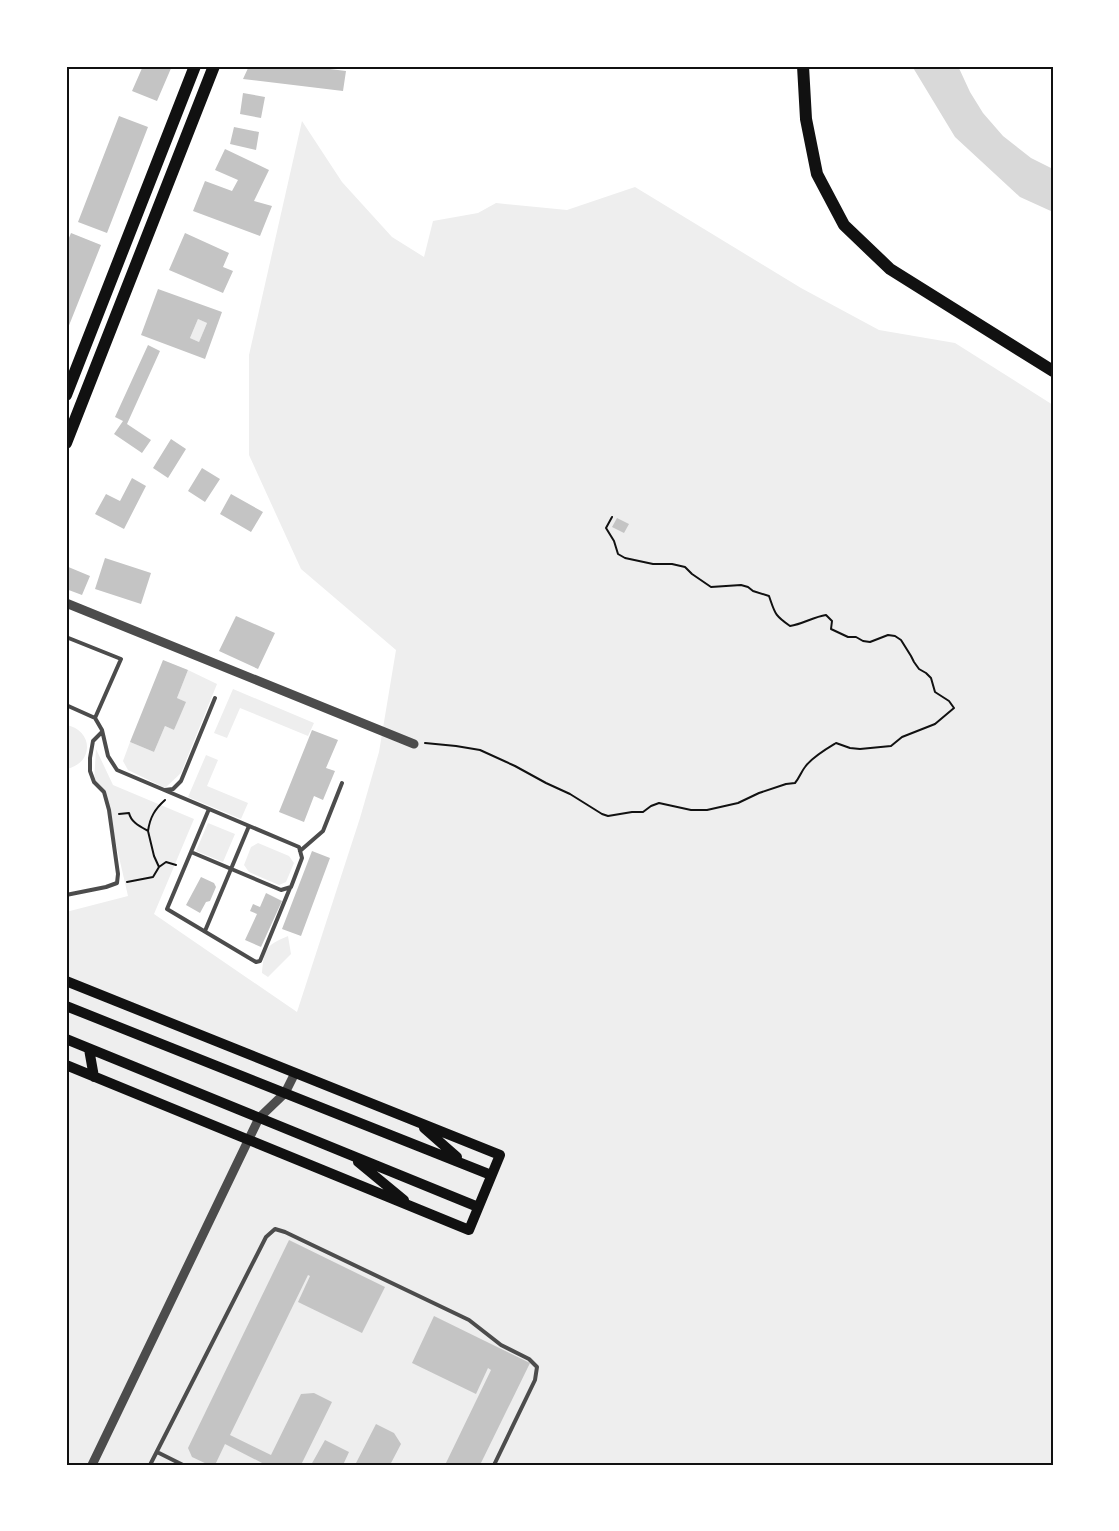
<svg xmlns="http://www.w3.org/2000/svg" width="1119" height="1531" viewBox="0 0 1119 1531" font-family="'Alegreya Sans',sans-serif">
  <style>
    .green { fill: #eee }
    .water { fill: #d9d9d9 }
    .building { fill: #c4c4c4; fill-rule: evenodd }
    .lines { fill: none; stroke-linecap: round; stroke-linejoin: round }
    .path { stroke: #111; stroke-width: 2 }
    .service { stroke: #4c4c4c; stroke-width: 4 }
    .tertiary { stroke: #4c4c4c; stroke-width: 9 }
    .secondary { stroke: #111; stroke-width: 10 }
    .primary { stroke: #111; stroke-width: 12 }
    .trunk { stroke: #111; stroke-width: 12 }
    .neatline { fill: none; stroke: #111; stroke-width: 2 }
  </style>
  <rect width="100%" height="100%" fill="#fff"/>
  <path class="green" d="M 302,121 L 342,182 L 392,237 L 424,257 L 433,221 L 478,213 L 496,203 L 567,210 L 635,187 L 801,288 L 879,330 L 955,343 L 1053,405 L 1053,1465 L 66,1465 L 66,912 L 128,896 L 104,792 L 94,782 L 96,749 L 113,785 L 194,819 L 154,914 L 297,1012 L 360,818 L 379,752 L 396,650 L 301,569 L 249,455 L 249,355 Z
    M 198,319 L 207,323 L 199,342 L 190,338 Z
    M 188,670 L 217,684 L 181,773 L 165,788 L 128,770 L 123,761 L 130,742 L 154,752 L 165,726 L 174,730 L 185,702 L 177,698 Z
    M 233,689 L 314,723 L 308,736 L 240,708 L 227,738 L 214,733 Z
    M 66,725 C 94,730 94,764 66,769 Z
    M 206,755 L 218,760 L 207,786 L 248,803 L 241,819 L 188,797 Z
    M 208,823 L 235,834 L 223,862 L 196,851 Z
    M 258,843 L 289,856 L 294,863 L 286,882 L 279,885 L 249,872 L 244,865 L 251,847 Z
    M 288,936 L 291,954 L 268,977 L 262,973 C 264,949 266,945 288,936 Z"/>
  <path class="water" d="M 912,66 L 958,66 L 970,92 L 983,113 L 1003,136 L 1031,158 L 1053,169 L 1053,212 L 1020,197 L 955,137 Z"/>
  <path class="building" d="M 143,66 L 172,66 L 157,101 L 132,91 Z
    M 249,66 L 306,66 L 346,71 L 343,91 L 243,79 Z
    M 243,93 L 265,97 L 261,118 L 240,114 Z
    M 119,116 L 148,127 L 107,233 L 78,222 Z
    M 234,127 L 259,132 L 256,150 L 230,144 Z
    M 225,149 L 269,170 L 254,201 L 272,206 L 260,236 L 193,211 L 205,181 L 232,191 L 238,180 L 215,170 Z
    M 71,233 L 101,245 L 66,333 L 66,245 Z
    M 185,233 L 229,253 L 223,267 L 233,271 L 223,293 L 169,270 Z
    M 158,289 L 222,312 L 205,359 L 141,335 ZM 198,319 L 207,323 L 199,342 L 190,338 Z
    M 148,345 L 160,351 L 127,424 L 151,440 L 142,453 L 114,434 L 123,421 L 115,417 Z
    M 171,439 L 186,449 L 168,478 L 153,468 Z
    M 202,468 L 220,479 L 205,502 L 188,491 Z
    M 132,478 L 146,486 L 124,529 L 95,514 L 106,494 L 120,501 Z
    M 231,494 L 263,512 L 251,532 L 220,514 Z
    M 617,518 L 629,524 L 624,533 L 612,527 Z
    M 105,558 L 151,573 L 141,604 L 95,589 Z
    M 66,566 L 90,576 L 82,595 L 66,589 Z
    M 236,616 L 275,633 L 258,669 L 219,651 Z
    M 163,660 L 188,670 L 177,698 L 186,702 L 174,730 L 165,726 L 154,752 L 130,742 Z
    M 312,730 L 338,740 L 326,768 L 335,771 L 323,800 L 314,796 L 304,822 L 279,812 Z
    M 312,851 L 330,858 L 301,936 L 282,929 Z
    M 201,877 L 214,883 L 216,887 L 210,901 L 206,902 L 200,913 L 186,905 Z
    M 266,893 L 282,901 L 261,947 L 245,940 L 257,914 L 250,911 L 253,904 L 260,907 Z
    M 289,1240 L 385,1287 L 362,1333 L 298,1302 L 310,1276 L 308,1275 L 230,1435 L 271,1455 L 301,1394 L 314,1393 L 332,1402 L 301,1465 L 266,1465 L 225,1444 L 215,1465 L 209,1465 L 192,1457 L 188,1448 Z
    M 434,1316 L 530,1363 L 480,1465 L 445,1465 L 491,1370 L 488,1368 L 476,1394 L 412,1363 Z
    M 376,1424 L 394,1433 L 401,1444 L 390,1465 L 355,1465 Z
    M 325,1440 L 349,1452 L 343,1465 L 311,1465 Z"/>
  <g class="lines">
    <path class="path" d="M 425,743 L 456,746 L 480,750 L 515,766 L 546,783 L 570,794 L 602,814 L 608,816 L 632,812 L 643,812 L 651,806 L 659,803 L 691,810 L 707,810 L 738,803 L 759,793 L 786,784 L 795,783 C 800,777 801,772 805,767 C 812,757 826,749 836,743 L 850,748 L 860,749 L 891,746 L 902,737 L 935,724 L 954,708 L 949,701 L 935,692 L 931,678 L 926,673 L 919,669 L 914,662 L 911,656 L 901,640 L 895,636 L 888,635 L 870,642 L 863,641 L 856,637 L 848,637 L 831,629 L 832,621 L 826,615 C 813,617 803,624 790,626 C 774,615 775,613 769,596 L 753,591 L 748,587 L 741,585 L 711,587 L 692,574 L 685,567 L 672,564 L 653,564 L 625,558 L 618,554 L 614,541 L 606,528 L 612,517
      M 119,814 L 129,813 C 131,822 139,826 148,831 L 154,856 L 159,867
      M 148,831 C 150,817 155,809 165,800
      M 127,882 L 153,877 L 159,867 L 166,862 L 176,865"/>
    <path class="service" d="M 66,637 L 121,659 L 95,718
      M 66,705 L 95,718 L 102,730 L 108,756 L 117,770 L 299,847 L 302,858 L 291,887 L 281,890 L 191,852 L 209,809
      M 165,790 L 173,789 L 181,781 L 215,698
      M 300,851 L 323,831 L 342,783
      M 191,852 L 167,909 L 256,962 L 260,961 L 290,888
      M 66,895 L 106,887 L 117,883 L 118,874 L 109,810 L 104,792 L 94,782 L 90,771 L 90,758 L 93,741 L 102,732
      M 205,931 L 249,826
      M 157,1452 L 183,1465
      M 150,1465 L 266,1237 L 275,1229 L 285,1232 L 469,1320 L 501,1345 L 529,1359 L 537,1367 L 535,1380 L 494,1465"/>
    <path class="tertiary" d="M 66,603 L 414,744
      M 92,1465 L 259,1118 L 285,1093 L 295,1073"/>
    <path class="secondary" d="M 66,981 L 500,1155 L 469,1230 L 66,1065
      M 66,1006 L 491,1175
      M 66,1039 L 478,1207
      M 89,1049 L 94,1077
      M 424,1128 L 457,1157
      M 358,1162 L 404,1200"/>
    <path class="primary" d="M 66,395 L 195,66
      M 66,443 L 214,66"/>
    <path class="trunk" d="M 803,66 L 806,119 L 817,174 L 844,225 L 890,269 L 1053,371"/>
  </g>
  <rect width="1119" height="1531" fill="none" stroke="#ffffff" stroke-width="135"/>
  <rect x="68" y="68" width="984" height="1396" class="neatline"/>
</svg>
